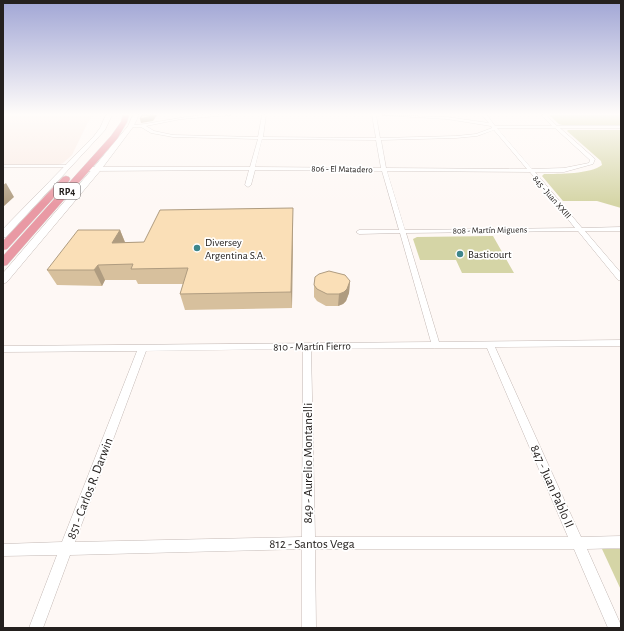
<svg xmlns="http://www.w3.org/2000/svg" width="624" height="631" viewBox="0 0 624 631" font-family="'Alegreya Sans',sans-serif">
  <style>
    .built { fill: #faebe4 }
    .green { fill: #d5d5a6 }
    .lines { fill: none; stroke-linecap: round; stroke-linejoin: round }
    .street-casing { stroke: #c4b9b5; stroke-width: 1 }
    .secondary-casing { stroke: #c4b9b5; stroke-width: 1 }
    .primary-casing { stroke: #d8d7d6; stroke-width: 1 }
    .street { fill: #fff; fill-rule: evenodd }
    .secondary { fill: #fff; fill-rule: evenodd }
    .primary { fill: #e999a4; fill-rule: evenodd }
    .wall { fill: #d7c09d }
    .shaded-wall { fill: #af9c80 }
    .building { fill: #fadfb7; stroke: #af9c80 }
    .poi-dot { fill: #3e868b; stroke: #fff; stroke-width: 1.5 }
    .labels { text-anchor: middle; stroke-width: 3.5; stroke-linejoin: round; paint-order: stroke }
    .far-street-label { font-size: 9px; fill: #24201e; stroke: #fff }
    .shield { fill: #fff; stroke: #666362; stroke-width: 1 }
    .shield-label { font-size: 10px; font-weight: bold; fill: #24201e }
    .poi-label { font-size: 11px; fill: #24201e; stroke: #fff; text-anchor: start }
    .street-label { font-size: 11px; fill: #24201e; stroke: #fff }
    .near-street-label { font-size: 13px; fill: #24201e; stroke: #fff }
  </style>
  <rect width="100%" height="100%" fill="#fef8f5"/>
  <path class="built" d="M 3,115 L 93,115 L 87,124 L 72,155 L 63,163 L 58,165 L 3,165 Z"/>
  <path class="green" d="M 549,115 L 621,115 L 621,125 L 562,125 L 559,124 Z
    M 568,130 L 621,130 L 621,208 L 597,201 L 563,201 L 542,176 L 544,174 C 558,174 591,174 602,165 L 601,161 L 567,131 Z
    M 493,236 L 514,273 L 462,273 L 456,260 L 420,260 L 413,239 L 417,237 Z
    M 602,549 L 621,549 L 621,590 Z"/>
  <g class="lines">
    <g class="street-casing">
      <path id="street" d="M 202,115 L 231,115 L 181,119 L 146,126 L 154,131 L 173,135 L 258,137 L 262,115 L 266,115 L 263,137 L 376,138 L 372,115 L 376,115 L 380,138 L 456,136 L 476,134 L 492,128 L 491,126 L 447,119 L 382,115 L 447,117 L 489,123 L 482,115 L 487,115 L 495,126 L 552,126 L 541,115 L 546,115 L 557,126 L 621,126 L 621,128 L 560,128 L 595,159 L 593,164 L 564,172 L 535,172 L 582,228 L 621,227 L 621,231 L 585,231 L 621,273 L 621,280 L 618,280 L 578,231 L 406,233 L 439,342 L 621,340 L 621,346 L 495,347 L 581,537 L 621,536 L 621,548 L 587,549 L 620,623 L 621,628 L 608,628 L 574,549 L 315,549 L 316,628 L 302,628 L 302,549 L 70,555 L 43,628 L 29,628 L 57,555 L 3,556 L 3,544 L 62,542 L 137,351 L 3,352 L 3,346 L 431,342 L 400,233 L 359,234 L 356,232 L 359,230 L 399,230 L 382,171 L 255,170 L 251,185 L 248,187 L 245,185 L 249,170 L 86,171 L 83,169 L 86,167 L 250,167 L 258,139 L 173,137 L 151,133 L 141,127 L 131,127 L 129,126 C 134,124 139,125 145,124 C 164,121 182,117 202,115 ZM 497,128 L 555,128 L 590,160 L 589,163 L 564,168 L 532,169 ZM 494,130 L 527,169 L 386,168 L 381,140 L 456,138 L 477,136 ZM 262,139 L 376,140 L 381,168 L 255,167 ZM 387,171 L 530,172 L 575,228 L 405,230 ZM 435,348 L 487,348 L 568,537 L 315,537 L 311,349 ZM 303,349 L 302,537 L 75,542 L 146,351 Z
        M 3,165 L 69,165 L 71,166 L 69,167 L 3,167 Z"/>
    </g>
    <g class="secondary-casing">
      <path id="secondary" d="M 106,115 L 112,115 L 105,130 L 6,237 L 3,238 L 3,229 L 94,136 L 100,128 Z
        M 133,115 L 139,115 L 133,127 L 100,171 L 7,282 L 3,284 L 3,273 L 94,167 L 128,126 Z"/>
    </g>
    <g class="primary-casing">
      <path id="primary" d="M 123,115 L 129,115 L 127,122 L 117,139 L 7,265 L 3,266 L 3,256 L 111,136 L 121,122 Z
        M 66,176 L 69,177 L 70,179 L 69,181 L 7,249 L 3,250 L 3,241 L 63,177 Z"/>
    </g>
    <use href="#street" class="street"/>
    <use href="#secondary" class="secondary"/>
    <use href="#primary" class="primary"/>
  </g>
  <path class="wall" d="M 293,223 L 292,308 L 185,310 L 180,294 L 183,284 L 138,284 L 136,280 L 105,280 L 102,286 L 57,285 L 47,270 L 120,230 L 125,242 L 144,242 Z
    M 350,281 L 349,293 L 346,301 L 343,304 L 338,306 L 326,306 L 317,301 L 314,297 L 314,285 Z"/>
  <path class="shaded-wall" d="M 153,115 L 157,115 L 153,121 L 141,123 L 140,119 Z
    M 6,183 L 14,197 L 3,207 L 3,185 Z
    M 293,208 L 293,223 L 292,308 L 291,292 Z
    M 120,230 L 126,245 L 112,243 Z
    M 98,265 L 105,280 L 102,286 L 94,270 Z
    M 350,281 L 349,293 L 346,301 L 343,304 L 338,306 L 339,294 Z"/>
  <path class="building" d="M 142,115 L 153,115 L 152,116 L 140,119 Z
    M 293,208 L 291,292 L 180,294 L 188,268 L 131,269 L 133,264 L 98,265 L 94,270 L 47,270 L 78,230 L 120,230 L 112,243 L 144,242 L 160,210 Z
    M 329,271 L 345,275 L 350,281 L 347,289 L 344,292 L 339,294 L 327,294 L 317,289 L 314,285 L 315,277 L 319,274 Z"/>
  <linearGradient id="sky" x2="0" y2="1"><stop stop-color="#a1a6d5"/><stop offset="0.56" stop-color="#fffcfa"/><stop offset="1" stop-color="#fffcfa" stop-opacity="0"/></linearGradient>
  <rect width="624" height="204" fill="url(#sky)"/>
  <g class="poi-dot">
    <circle cx="197" cy="248" r="4"/>
    <circle cx="460" cy="254" r="4"/>
  </g>
  <g class="labels">
    <g class="far-street-label">
      <text transform="translate(342 169) rotate(1)" y="3">806 - El Matadero</text>
      <text transform="translate(552 197) rotate(49)" y="3">845 - Juan XXIII</text>
      <text transform="translate(490 230) rotate(-1)" y="3">808 - Martín Miguens</text>
    </g>
    <rect class="shield" x="54" y="183" width="26" height="16" rx="3"/>
    <g class="shield-label">
      <text x="67" y="195">RP4</text>
    </g>
    <g class="poi-label">
      <text x="205" y="246">Diversey<tspan x="205" dy="13">Argentina S.A.</tspan></text>
      <text x="468" y="258">Basticourt</text>
    </g>
    <g class="street-label">
      <text transform="translate(312 346) rotate(-1)" y="4">810 - Martín Fierro</text>
    </g>
    <g class="near-street-label">
      <text transform="translate(307 463) rotate(-90)" y="5">849 - Aurelio Montanelli</text>
      <text transform="translate(553 486) rotate(66)" y="5">847 - Juan Pablo II</text>
      <text transform="translate(89 488) rotate(-69)" y="5">851 - Carlos R. Darwin</text>
      <text x="312" y="548">812 - Santos Vega</text>
    </g>
  </g>
  <rect width="624" height="631" fill="none" stroke="#24201e" stroke-width="8"/>
</svg>
